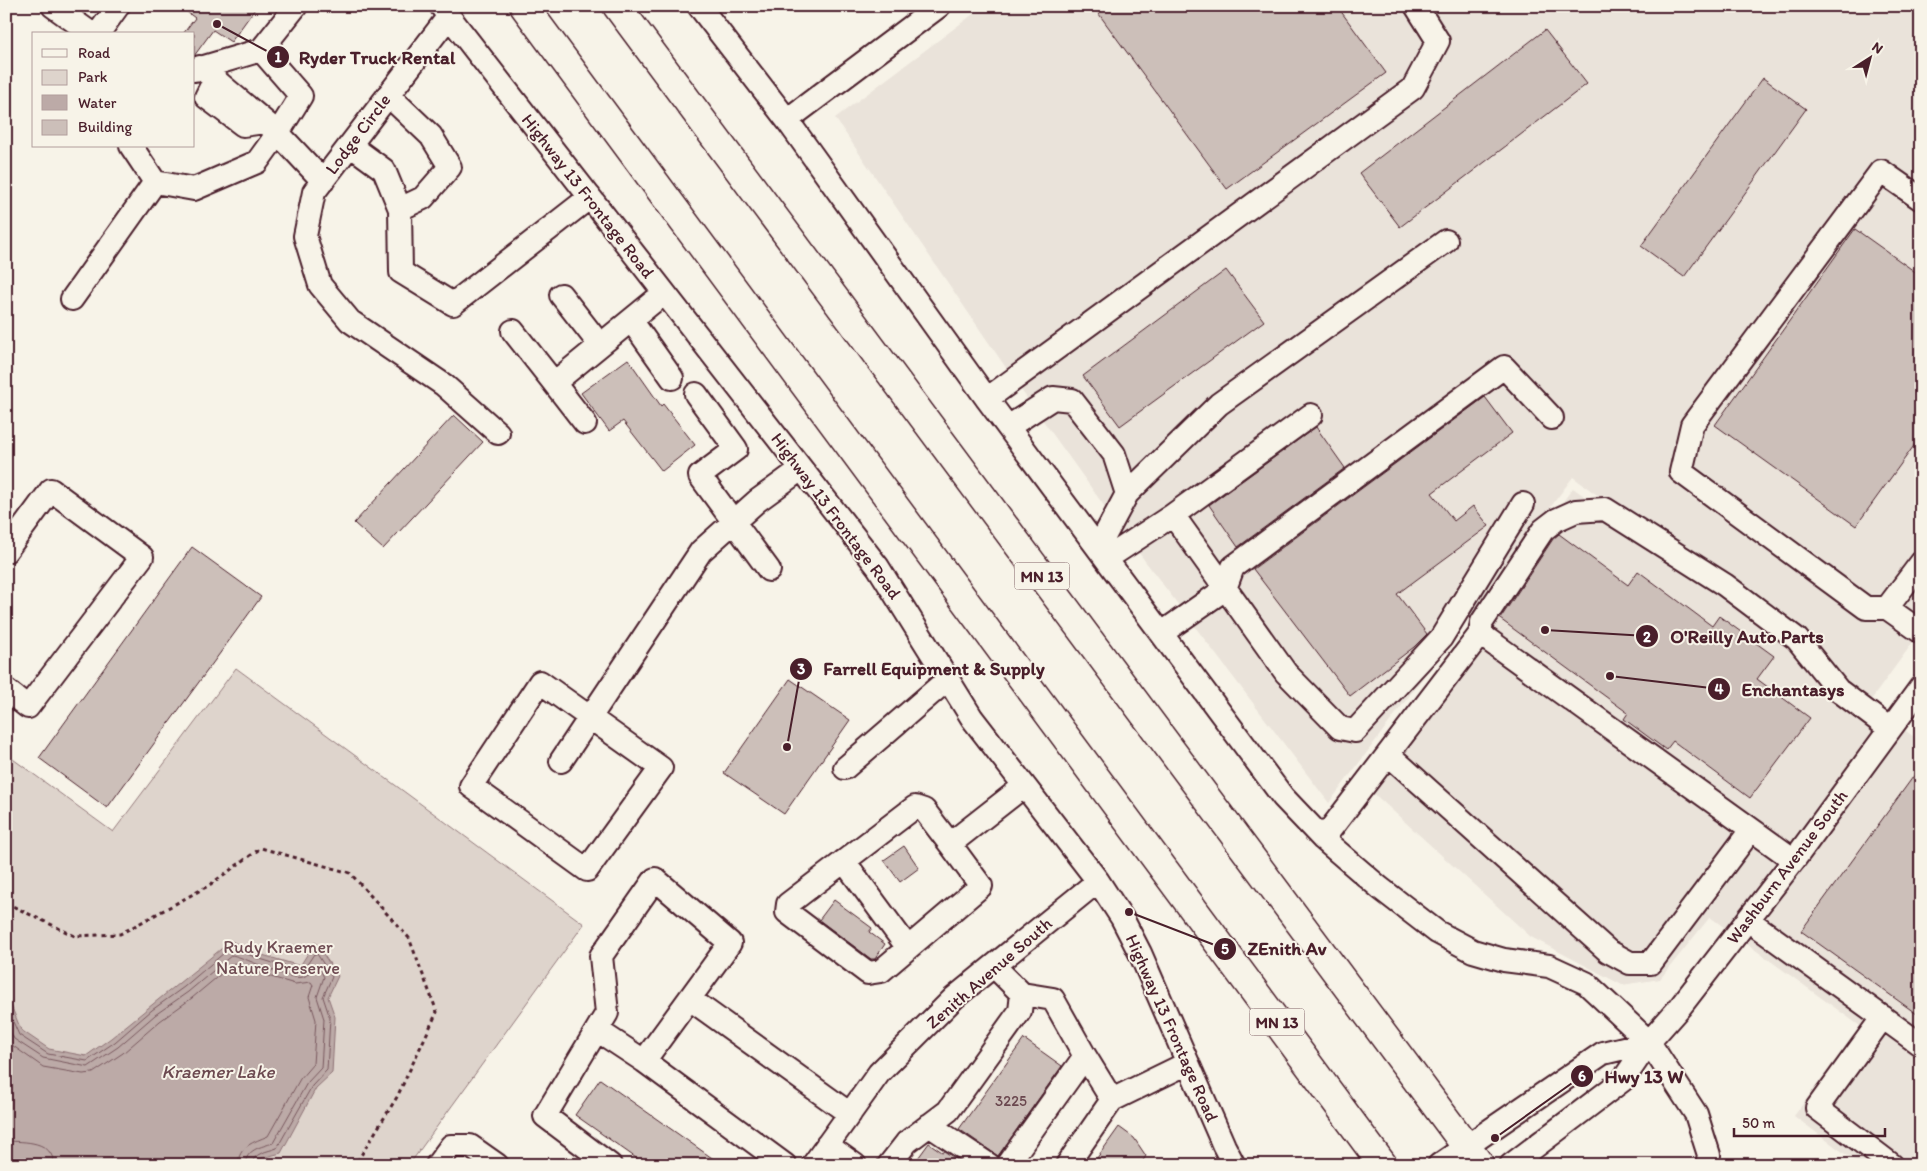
<svg xmlns="http://www.w3.org/2000/svg" width="1927" height="1171" viewBox="0 0 1927 1171" font-family="Itim,sans-serif">
  <style>
    .built { fill: #eae3da }
    .green { fill: #ded4cc; stroke: #947a7c }
    .water { fill: #bcaaa7; stroke: #8e7275 }
    .lines { fill: none; stroke-linecap: round; stroke-linejoin: round }
    .shore { stroke: #78575d; stroke-width: 1 }
    .building { fill: #ccbfb9; stroke: #4a1f2b }
    .minor-casing { stroke: #4a1f2b; stroke-width: 26 }
    .highway-casing { stroke: #4a1f2b; stroke-width: 31 }
    .path { stroke: #4a1f2b; stroke-width: 3; stroke-dasharray: 4 4; stroke-linecap: butt }
    .minor { stroke: #f7f3e8; stroke-width: 22 }
    .highway { stroke: #f7f3e8; stroke-width: 28 }
    .labels { text-anchor: middle; stroke-width: 4; stroke-linejoin: round; paint-order: stroke }
    .number-label { font-size: 15px; fill: #6a474e }
    .shield { fill: #f7f3e8; stroke: #7e5f64; stroke-width: 1 }
    .shield-label { font-size: 16px; font-weight: bold; fill: #4a1f2b }
    .street-label { font-size: 18px; fill: #4a1f2b; stroke: #f7f3e8 }
    .park-label { font-size: 18px; fill: #6f4c53; stroke: #f7f3e8 }
    .water-label { font-size: 19px; font-style: italic; fill: #6c4950; stroke: #f7f3e8 }
    .leader { fill: none; stroke: #4a1f2b; stroke-width: 2 }
    .callout-dot { fill: #4a1f2b; stroke: #f7f3e8; stroke-width: 2 }
    .mark-label { font-size: 15px; text-anchor: middle; font-weight: bold; fill: #fff }
    .callout-label { font-size: 19px; text-anchor: middle; font-weight: bold; fill: #4a1f2b; stroke: #f7f3e8; stroke-width: 4; stroke-linejoin: round; paint-order: stroke }
  </style>
  <rect width="100%" height="100%" fill="#f7f3e8"/>
  <filter id="ink" filterUnits="userSpaceOnUse"><feTurbulence type="fractalNoise" baseFrequency=".02" numOctaves="2"/><feDisplacementMap in="SourceGraphic" scale="10" xChannelSelector="R" yChannelSelector="G"/><feConvolveMatrix kernelMatrix="1 2 1 2 8 2 1 2 1" color-interpolation-filters="sRGB"/></filter>
  <g filter="url(#ink)">
    <path class="built" d="M 984,6 L 1921,6 L 1921,631 L 1871,700 L 1573,477 L 1329,803 L 1120,528 L 1024,394 L 835,118 Z
      M 1573,488 L 1921,742 L 1921,1165 L 1860,1165 L 1794,1116 L 1860,1026 L 1710,917 L 1660,979 L 1622,985 L 1531,937 L 1358,779 Z"/>
    <path class="green" d="M 236,668 L 584,924 L 409,1165 L 6,1165 L 6,754 L 113,832 Z"/>
    <path class="water" d="M 231,941 L 259,954 L 300,966 L 315,942 L 338,976 L 328,997 L 335,1017 L 332,1073 L 316,1088 L 281,1153 L 262,1158 L 254,1165 L 41,1165 L 34,1162 L 6,1160 L 6,993 L 21,1030 L 49,1049 L 86,1056 L 111,1038 Z"/>
    <g class="lines">
      <path class="shore" d="M 6,1006 L 19,1035 L 48,1054 L 87,1061 L 115,1042 L 152,1010 L 184,987 L 231,947 L 257,958 L 299,971 L 304,969 L 314,954 L 317,954 L 332,977 L 323,997 L 330,1018 L 327,1070 L 312,1086 L 277,1148 C 267,1152 254,1152 251,1165
        M 6,1023 L 14,1039 L 43,1058 L 88,1067 L 118,1047 L 155,1015 L 188,992 L 232,955 C 247,958 290,981 303,977 C 309,975 311,970 314,966 L 317,965 L 324,977 L 317,997 L 324,1019 L 321,1068 L 307,1083 L 273,1143 C 261,1147 246,1149 245,1165
        M 6,1041 L 43,1067 L 83,1074 L 93,1073 L 123,1053 L 160,1021 L 192,998 L 234,963 L 254,972 L 295,984 L 311,982 L 313,985 L 309,997 L 316,1020 L 313,1064 L 300,1079 L 268,1136 C 254,1142 238,1146 238,1165
        M 6,1141 C 25,1142 53,1140 54,1165"/>
    </g>
    <path class="building" d="M 179,6 L 257,6 L 231,42 L 213,30 L 194,56 L 194,34 L 183,34 L 195,18 Z
      M 1093,6 L 1337,6 L 1386,73 L 1227,189 Z
      M 1545,30 L 1587,84 L 1400,227 L 1359,173 Z
      M 1763,78 L 1806,109 L 1684,277 L 1641,246 Z
      M 1855,229 L 1921,276 L 1921,436 L 1856,526 L 1715,425 Z
      M 1226,270 L 1264,321 L 1120,426 L 1083,376 Z
      M 628,359 L 661,406 L 663,404 L 695,445 L 662,471 L 623,421 L 609,431 L 581,393 Z
      M 1485,397 L 1512,433 L 1432,493 L 1454,521 L 1473,506 L 1489,526 L 1397,594 L 1427,634 L 1414,647 L 1350,696 L 1253,569 Z
      M 454,415 L 483,442 L 383,549 L 354,523 Z
      M 1316,427 L 1345,468 L 1238,547 L 1209,505 Z
      M 1559,534 L 1628,585 L 1638,571 L 1712,626 L 1719,616 L 1774,656 L 1757,679 L 1810,718 L 1750,798 L 1673,741 L 1666,750 L 1624,719 L 1628,713 L 1500,619 L 1553,539 Z
      M 192,547 L 261,597 L 107,808 L 39,758 Z
      M 790,679 L 850,720 L 784,814 L 724,773 Z
      M 1921,766 L 1921,1017 L 1801,931 Z
      M 904,846 L 919,868 L 900,882 L 884,860 Z
      M 834,900 L 872,928 L 869,932 L 885,944 L 875,959 L 871,959 L 819,920 Z
      M 1024,1039 L 1062,1066 L 998,1156 L 959,1129 Z
      M 600,1079 L 722,1165 L 646,1165 L 575,1115 Z
      M 1119,1127 L 1134,1138 L 1146,1156 L 1140,1165 L 1092,1165 Z
      M 929,1143 L 942,1152 L 944,1151 L 965,1165 L 913,1165 Z"/>
    <g class="lines">
      <g class="minor-casing">
        <path id="minor" d="M 53,6 L 92,34
          M 441,6 L 878,567 L 972,718 L 1098,881 L 1122,918 L 1140,953 L 1224,1146 L 1234,1165
          M 699,6 L 787,120 L 987,399 L 1283,797 L 1323,839 L 1380,888 L 1437,932 L 1473,951 L 1504,960 L 1549,966 L 1586,983 L 1649,1042 L 1696,1114 L 1709,1155 L 1707,1165
          M 449,16 L 314,192 L 305,236 L 320,285 L 350,321 L 444,385 L 498,433
          M 98,34 L 118,6
          M 200,67 L 278,133 L 323,181
          M 194,70 L 261,50 L 296,6
          M 215,79 L 206,97 L 243,125 L 264,122
          M 787,120 L 939,6
          M 350,145 L 384,170 L 400,209 L 423,198 L 450,167 L 431,136 L 388,95
          M 131,146 L 155,182 L 194,189 L 257,162 L 278,133 L 301,96 L 261,50
          M 400,209 L 401,272 L 453,304 L 590,197
          M 561,295 L 600,345
          M 72,299 L 155,182
          M 631,320 L 672,378
          M 513,331 L 554,383
          M 696,394 L 736,449 L 700,476 L 769,570
          M 987,399 L 1413,88 L 1438,41 L 1416,6
          M 585,423 L 554,383 L 664,293
          M 1008,427 L 1053,398 L 1072,400 L 1114,454 L 1127,494 L 1098,548
          M 1127,494 L 1219,404 L 1446,241
          M 1173,515 L 1311,415
          M 6,551 L 51,490 L 142,557 L 28,707 L 6,690
          M 1106,559 L 1173,515 L 1286,673 L 1340,728 L 1355,731 L 1441,638 L 1523,504
          M 1921,563 L 1887,608 L 1921,632
          M 1887,608 L 1866,608 L 1681,472 L 1692,425 L 1881,171 L 1921,199
          M 1162,633 L 1225,589 L 1233,567 L 1504,367 L 1552,418
          M 1480,634 L 1482,622 L 1543,530 L 1556,520 L 1576,511 L 1605,509 L 1725,585 L 1797,639 L 1838,690 L 1890,729
          M 540,682 L 661,768 L 587,870 L 471,786 Z
          M 1388,754 L 1608,951 L 1630,963 L 1651,963 L 1751,830
          M 561,761 L 701,551 L 757,501 L 801,469
          M 845,768 L 948,679
          M 1323,839 L 1480,634 L 1794,860
          M 950,844 L 981,886 L 881,971 L 868,973 L 787,912 L 788,904 L 915,807 L 924,810 L 950,844 L 1024,786
          M 844,861 L 908,948
          M 1748,920 L 1921,1045
          M 994,966 L 1022,994 L 1053,999 L 1085,1056 L 1112,1100 L 1188,1063
          M 690,999 L 850,1114
          M 1883,1017 L 1817,1108 L 1892,1165
          M 597,1030 L 644,1061
          M 929,1125 L 989,1165
          M 827,1145 L 855,1165
          M 437,1165 L 451,1146 L 470,1146 L 497,1165
          M 610,1165 L 545,1116 L 607,1013 L 601,956 L 655,879 L 730,943 L 644,1061 L 785,1165
          M 813,1165 L 879,1073 L 954,998 L 1098,881
          M 889,1165 L 907,1142 L 948,1111 L 1020,1011 L 1022,994
          M 1007,1165 L 1085,1056
          M 1067,1165 L 1112,1100
          M 1439,1165 L 1603,1053 L 1649,1042
          M 1511,1165 L 1623,1080 L 1649,1042 L 1680,1007 L 1794,860 L 1921,687"/>
      </g>
      <g class="highway-casing">
        <path id="highway" d="M 524,6 L 1383,1165
          M 617,6 L 1480,1165"/>
      </g>
      <path class="path" d="M 6,903 L 75,936 L 120,934 L 208,886 L 261,848 L 350,873 L 409,938 L 437,1012 L 397,1097 L 355,1165"/>
      <use href="#minor" class="minor"/>
      <use href="#highway" class="highway"/>
    </g>
  </g>
  <g class="labels">
    <g class="number-label">
      <text x="1011" y="1106">3225</text>
    </g>
    <g class="shield">
      <rect x="1014.5" y="562.5" width="55" height="27" rx="4"/>
      <rect x="1249.5" y="1008.5" width="55" height="27" rx="4"/>
    </g>
    <g class="shield-label">
      <text x="1042" y="582">MN 13</text>
      <text x="1277" y="1028">MN 13</text>
    </g>
    <g class="street-label">
      <text transform="translate(358 134) rotate(-53)" y="6">Lodge Circle</text>
      <text transform="translate(588 196) rotate(52)" y="6">Highway 13 Frontage Road</text>
      <text transform="translate(836 516) rotate(53)" y="6">Highway 13 Frontage Road</text>
      <text transform="translate(1787 867) rotate(-53)" y="6">Washburn Avenue South</text>
      <text transform="translate(989 973) rotate(-41)" y="6">Zenith Avenue South</text>
      <text transform="translate(1172 1028) rotate(66)" y="6">Highway 13 Frontage Road</text>
    </g>
    <g class="park-label">
      <text x="278" y="953">Rudy Kraemer<tspan x="278" dy="21">Nature Preserve</tspan></text>
    </g>
    <g class="water-label">
      <text x="218" y="1078">Kraemer Lake</text>
    </g>
  </g>
  <path class="leader" d="M217 24L278 57M1545 630L1647 636M787 747L801 669M1610 676L1719 689M1129 912L1225 949M1495 1138L1582 1076"/>
  <g class="callout-dot">
    <circle cx="217" cy="24" r="5"/>
    <circle cx="1545" cy="630" r="5"/>
    <circle cx="787" cy="747" r="5"/>
    <circle cx="1610" cy="676" r="5"/>
    <circle cx="1129" cy="912" r="5"/>
    <circle cx="1495" cy="1138" r="5"/>
    <circle cx="278" cy="57" r="12"/>
    <circle cx="1647" cy="636" r="12"/>
    <circle cx="801" cy="669" r="12"/>
    <circle cx="1719" cy="689" r="12"/>
    <circle cx="1225" cy="949" r="12"/>
    <circle cx="1582" cy="1076" r="12"/>
  </g>
  <g class="mark-label">
    <text x="278" y="62">1</text>
    <text x="1647" y="642">2</text>
    <text x="801" y="674">3</text>
    <text x="1719" y="694">4</text>
    <text x="1225" y="954">5</text>
    <text x="1582" y="1081">6</text>
  </g>
  <g class="callout-label">
    <text x="377" y="64">Ryder Truck Rental</text>
    <text x="1747" y="643">O'Reilly Auto Parts</text>
    <text x="934" y="675">Farrell Equipment &amp; Supply</text>
    <text x="1793" y="696">Enchantasys</text>
    <text x="1287" y="955">ZEnith Av</text>
    <text x="1644" y="1083">Hwy 13 W</text>
  </g>
  <rect width="1927" height="1171" fill="none" stroke="#f7f3e8" stroke-width="25"/>
  <rect x="12" y="12" width="1902" height="1146" fill="none" stroke="#4a1f2b" stroke-width="2" filter="url(#ink)"/>
  <rect x="32" y="32" width="162" height="115" fill="#f7f3e8" stroke="#b29e9c"/>
  <rect x="42" y="49" width="25" height="8" fill="#f7f3e8" stroke="#b29e9c"/>
  <text x="78" y="58" font-size="15" fill="#4a1f2b">Road</text>
  <rect x="42" y="70" width="25" height="15" fill="#ded4cc" stroke="#b29e9c"/>
  <text x="78" y="82" font-size="15" fill="#4a1f2b">Park</text>
  <rect x="42" y="95" width="25" height="15" fill="#bcaaa7" stroke="#b29e9c"/>
  <text x="78" y="108" font-size="15" fill="#4a1f2b">Water</text>
  <rect x="42" y="120" width="25" height="15" fill="#ccbfb9" stroke="#b29e9c"/>
  <text x="78" y="132" font-size="15" fill="#4a1f2b">Building</text>
  <g transform="translate(1870 58) rotate(36)" stroke="#f7f3e8" stroke-width="4" paint-order="stroke">
  <path d="M0-4L9 19L0 12L-9 19Z" fill="#4a1f2b"/>
  <text y="-8" font-size="14" font-weight="bold" text-anchor="middle" fill="#4a1f2b">N</text>
  </g>
  <path d="M1734 1128v8h151v-8" fill="none" stroke="#4a1f2b" stroke-width="2.5"/>
  <text x="1742" y="1128" font-size="15" fill="#4a1f2b" stroke="#f7f3e8" stroke-width="4" paint-order="stroke">50 m</text>
</svg>
